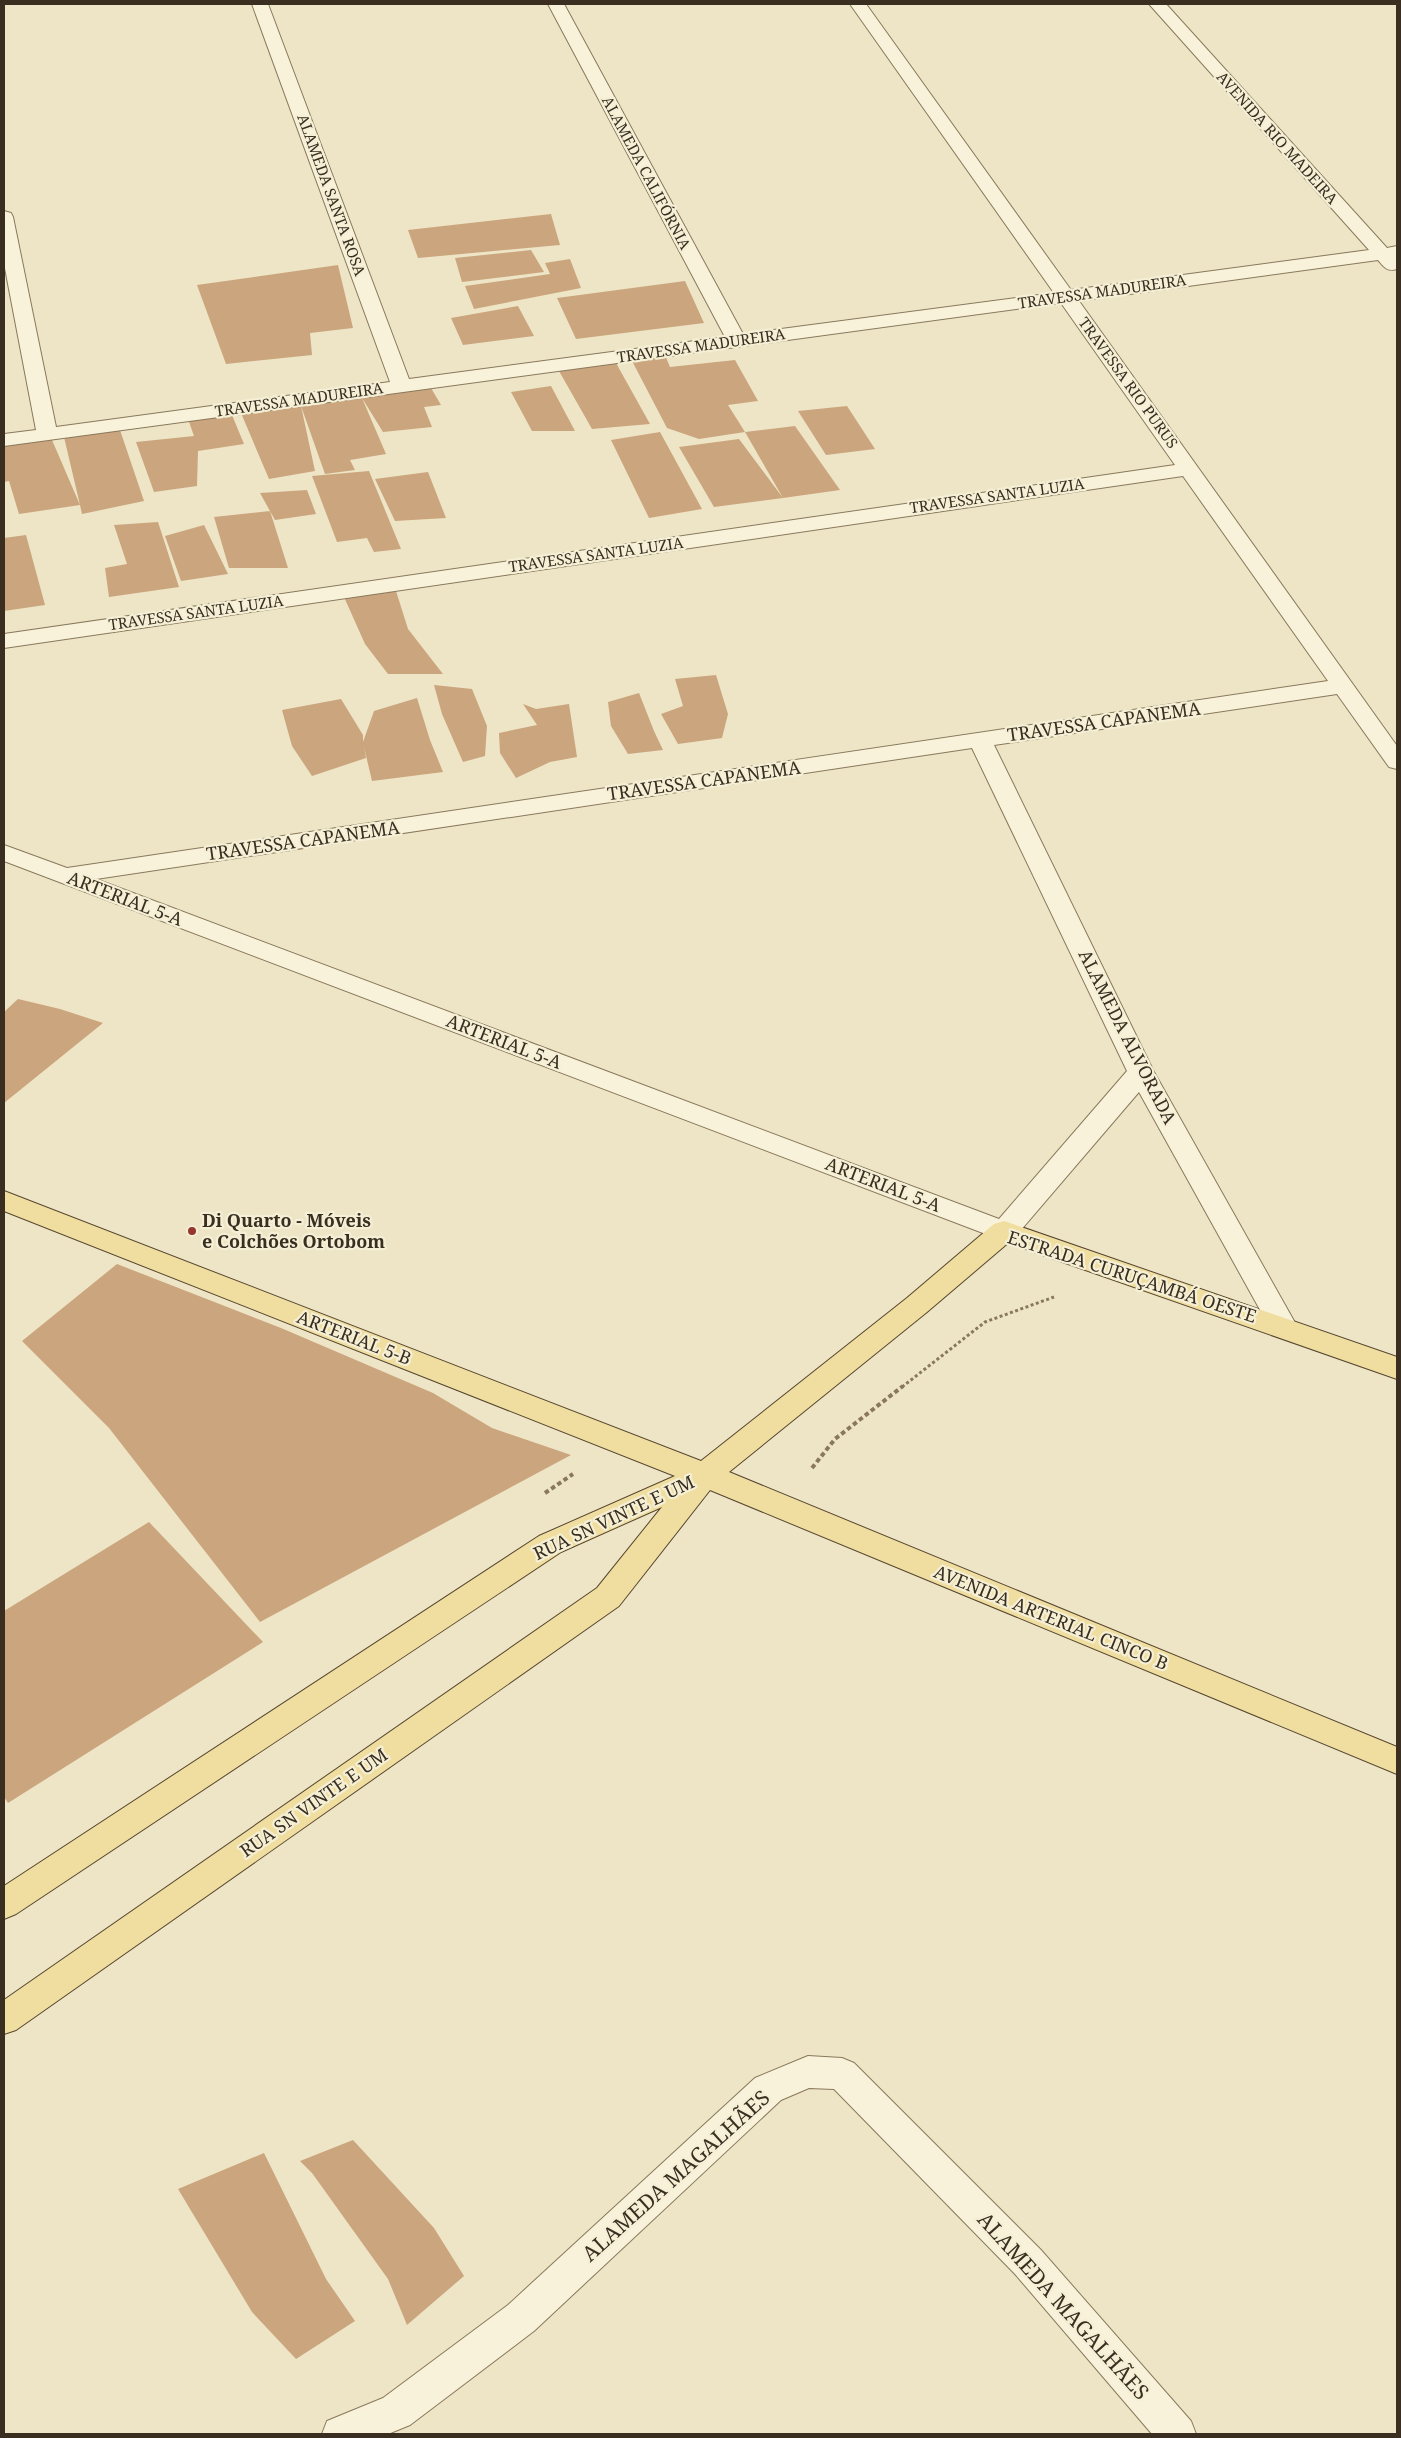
<svg xmlns="http://www.w3.org/2000/svg" width="1401" height="2438" viewBox="0 0 1401 2438" font-family="'Noto Serif',serif">
  <style>
    .building { fill: #cba57d }
    .lines { fill: none; stroke-linecap: round; stroke-linejoin: round }
    .minor-casing { stroke: #89785c; stroke-width: 2 }
    .major-casing { stroke: #574630; stroke-width: 2 }
    .path-far1 { stroke: #89785c; stroke-width: 3; stroke-dasharray: 3 2.5; stroke-linecap: butt }
    .path { stroke: #89785c; stroke-width: 4; stroke-dasharray: 4.5 3; stroke-linecap: butt }
    .minor { fill: #f8f2da; fill-rule: evenodd }
    .major { fill: #efde9f; fill-rule: evenodd }
    .poi-dot { fill: #96372d; stroke: #f5efd6; stroke-width: 2 }
    .labels { text-anchor: middle; stroke-width: 4.5; stroke-linejoin: round; paint-order: stroke }
    .far-street-label { font-size: 15px; fill: #392e20; stroke: #f5efd6 }
    .street-label { font-size: 18px; fill: #392e20; stroke: #f5efd6 }
    .poi-label { font-size: 18px; font-weight: bold; fill: #392e20; stroke: #f5efd6; text-anchor: start }
    .near-street-label { font-size: 21px; fill: #392e20; stroke: #f5efd6 }
  </style>
  <rect width="100%" height="100%" fill="#ede5c6"/>
  <path class="building" d="M 551,214 L 560,245 L 418,258 L 408,230 Z
    M 531,250 L 544,272 L 462,282 L 455,258 Z
    M 570,259 L 581,288 L 474,309 L 465,286 L 550,274 L 545,263 Z
    M 338,265 L 353,328 L 310,333 L 312,355 L 226,364 L 197,285 Z
    M 685,281 L 704,323 L 576,339 L 557,298 Z
    M 518,306 L 534,336 L 463,345 L 451,318 Z
    M 665,355 L 670,367 L 735,360 L 758,401 L 728,405 L 745,432 L 699,439 L 667,428 L 631,359 Z
    M 616,363 L 650,424 L 592,429 L 559,371 Z
    M 551,386 L 575,431 L 532,431 L 511,392 Z
    M 431,388 L 441,405 L 424,407 L 432,427 L 383,432 L 362,398 L 386,454 L 350,460 L 355,470 L 325,474 L 301,406 L 315,471 L 269,479 L 241,413 Z
    M 847,406 L 875,449 L 826,455 L 798,411 Z
    M 232,415 L 244,444 L 198,451 L 197,486 L 154,492 L 136,442 L 194,436 L 188,419 Z
    M 795,426 L 840,490 L 783,498 L 745,432 Z
    M 120,430 L 144,501 L 82,514 L 80,505 L 19,514 L 9,481 L 4,482 L 4,446 L 52,440 L 80,505 L 64,437 Z
    M 660,432 L 702,509 L 649,518 L 611,440 Z
    M 739,439 L 783,498 L 714,507 L 679,447 Z
    M 369,471 L 401,549 L 374,552 L 367,538 L 337,542 L 312,476 Z
    M 428,472 L 446,518 L 395,521 L 375,479 Z
    M 307,490 L 316,514 L 275,520 L 260,493 Z
    M 270,511 L 288,568 L 229,568 L 214,517 Z
    M 158,522 L 179,587 L 109,597 L 105,568 L 127,564 L 114,525 Z
    M 204,525 L 228,574 L 181,581 L 165,536 Z
    M 26,535 L 45,605 L 4,611 L 4,538 Z
    M 396,591 L 408,629 L 443,674 L 388,674 L 365,644 L 344,597 Z
    M 716,675 L 728,714 L 722,738 L 678,744 L 661,714 L 683,706 L 675,679 Z
    M 434,685 L 472,689 L 487,726 L 485,756 L 463,762 L 442,714 Z
    M 639,693 L 654,731 L 663,750 L 628,754 L 611,726 L 608,702 Z
    M 417,698 L 430,740 L 443,772 L 372,781 L 364,747 L 366,758 L 312,776 L 292,746 L 282,710 L 341,699 L 363,735 L 363,742 L 374,711 Z
    M 523,704 L 536,709 L 569,704 L 577,757 L 550,762 L 516,778 L 500,753 L 499,733 L 537,725 Z
    M 18,999 L 60,1009 L 103,1023 L 4,1103 L 4,1012 Z
    M 117,1264 L 281,1328 L 433,1393 L 492,1428 L 571,1455 L 260,1622 L 109,1428 L 22,1341 Z
    M 149,1522 L 263,1642 L 8,1803 L 4,1797 L 4,1611 Z
    M 353,2140 L 434,2228 L 464,2276 L 407,2325 L 388,2279 L 312,2173 L 300,2161 Z
    M 264,2153 L 326,2279 L 355,2321 L 296,2359 L 252,2312 L 178,2189 Z"/>
  <g class="lines">
    <g class="minor-casing">
      <path id="minor" d="M 252,4 L 268,4 L 409,379 L 725,337 L 548,4 L 564,4 L 743,334 L 1054,293 L 850,4 L 866,4 L 1071,290 L 1369,250 L 1149,4 L 1166,4 L 1387,248 L 1397,246 L 1397,269 C 1387,272 1384,267 1378,260 L 1079,301 L 1397,746 L 1397,769 L 1389,767 L 1337,694 L 994,745 L 1154,1072 L 1298,1328 L 1294,1335 L 1284,1338 L 1274,1335 L 1139,1092 L 1014,1238 L 1004,1241 L 4,861 L 4,845 L 67,868 L 1328,681 L 1183,476 L 4,648 L 4,634 L 1175,465 L 1061,303 L 4,446 L 4,434 L 36,430 L 4,263 L 4,211 L 11,213 L 13,217 L 56,427 L 390,382 ZM 972,748 L 1127,1071 L 999,1219 L 96,879 Z
        M 808,2056 L 842,2058 L 854,2063 L 1041,2250 L 1191,2421 L 1196,2434 L 1152,2434 L 1015,2274 L 834,2089 L 809,2088 L 781,2100 L 534,2331 L 410,2425 L 388,2434 L 322,2434 L 327,2421 L 383,2398 L 508,2305 L 755,2078 Z"/>
    </g>
    <g class="major-casing">
      <path id="major" d="M 4,1191 L 701,1461 L 907,1298 L 994,1224 L 1004,1221 L 1397,1357 L 1397,1379 L 1008,1243 L 927,1312 L 729,1472 L 1397,1747 L 1397,1774 L 710,1490 L 619,1606 L 16,2030 L 4,2034 L 4,2000 L 597,1588 L 662,1507 L 561,1552 L 16,1914 L 4,1919 L 4,1886 L 539,1536 L 675,1476 L 4,1211 Z"/>
    </g>
    <path class="path-far1" d="M 902,1387 L 985,1322 L 1054,1297"/>
    <path class="path" d="M 812,1468 L 835,1439 L 903,1386
      M 545,1493 L 573,1474"/>
    <use href="#minor" class="minor"/>
    <use href="#major" class="major"/>
  </g>
  <circle class="poi-dot" cx="192" cy="1231" r="5"/>
  <g class="labels">
    <g class="far-street-label">
      <text transform="translate(1277 138) rotate(48)" y="5">AVENIDA RIO MADEIRA</text>
      <text transform="translate(646 173) rotate(62)" y="5">ALAMEDA CALIFÓRNIA</text>
      <text transform="translate(331 195) rotate(70)" y="5">ALAMEDA SANTA ROSA</text>
      <text transform="translate(1102 292) rotate(-8)" y="5">TRAVESSA MADUREIRA</text>
      <text transform="translate(701 346) rotate(-8)" y="5">TRAVESSA MADUREIRA</text>
      <text transform="translate(1128 383) rotate(54)" y="5">TRAVESSA RIO PURUS</text>
      <text transform="translate(299 400) rotate(-8)" y="5">TRAVESSA MADUREIRA</text>
      <text transform="translate(997 496) rotate(-8)" y="5">TRAVESSA SANTA LUZIA</text>
      <text transform="translate(596 555) rotate(-8)" y="5">TRAVESSA SANTA LUZIA</text>
      <text transform="translate(196 613) rotate(-8)" y="5">TRAVESSA SANTA LUZIA</text>
    </g>
    <g class="street-label">
      <text transform="translate(1104 722) rotate(-8)" y="6">TRAVESSA CAPANEMA</text>
      <text transform="translate(704 781) rotate(-8)" y="6">TRAVESSA CAPANEMA</text>
      <text transform="translate(303 841) rotate(-8)" y="6">TRAVESSA CAPANEMA</text>
      <text transform="translate(125 899) rotate(21)" y="6">ARTERIAL 5-A</text>
      <text transform="translate(1127 1037) rotate(63)" y="6">ALAMEDA ALVORADA</text>
      <text transform="translate(504 1042) rotate(21)" y="6">ARTERIAL 5-A</text>
      <text transform="translate(883 1185) rotate(21)" y="6">ARTERIAL 5-A</text>
      <text transform="translate(1132 1277) rotate(18)" y="6">ESTRADA CURUÇAMBÁ OESTE</text>
      <text transform="translate(354 1338) rotate(21)" y="6">ARTERIAL 5-B</text>
      <text transform="translate(614 1518) rotate(-25)" y="6">RUA SN VINTE E UM</text>
      <text transform="translate(1051 1618) rotate(22)" y="6">AVENIDA ARTERIAL CINCO B</text>
      <text transform="translate(314 1803) rotate(-35)" y="6">RUA SN VINTE E UM</text>
    </g>
    <g class="poi-label">
      <text x="202" y="1227">Di Quarto - Móveis<tspan x="202" dy="21">e Colchões Ortobom</tspan></text>
    </g>
    <g class="near-street-label">
      <text transform="translate(676 2176) rotate(-42)" y="7">ALAMEDA MAGALHÃES</text>
      <text transform="translate(1063 2306) rotate(48)" y="7">ALAMEDA MAGALHÃES</text>
    </g>
  </g>
  <rect width="1401" height="2438" fill="none" stroke="#392e20" stroke-width="10"/>
</svg>
